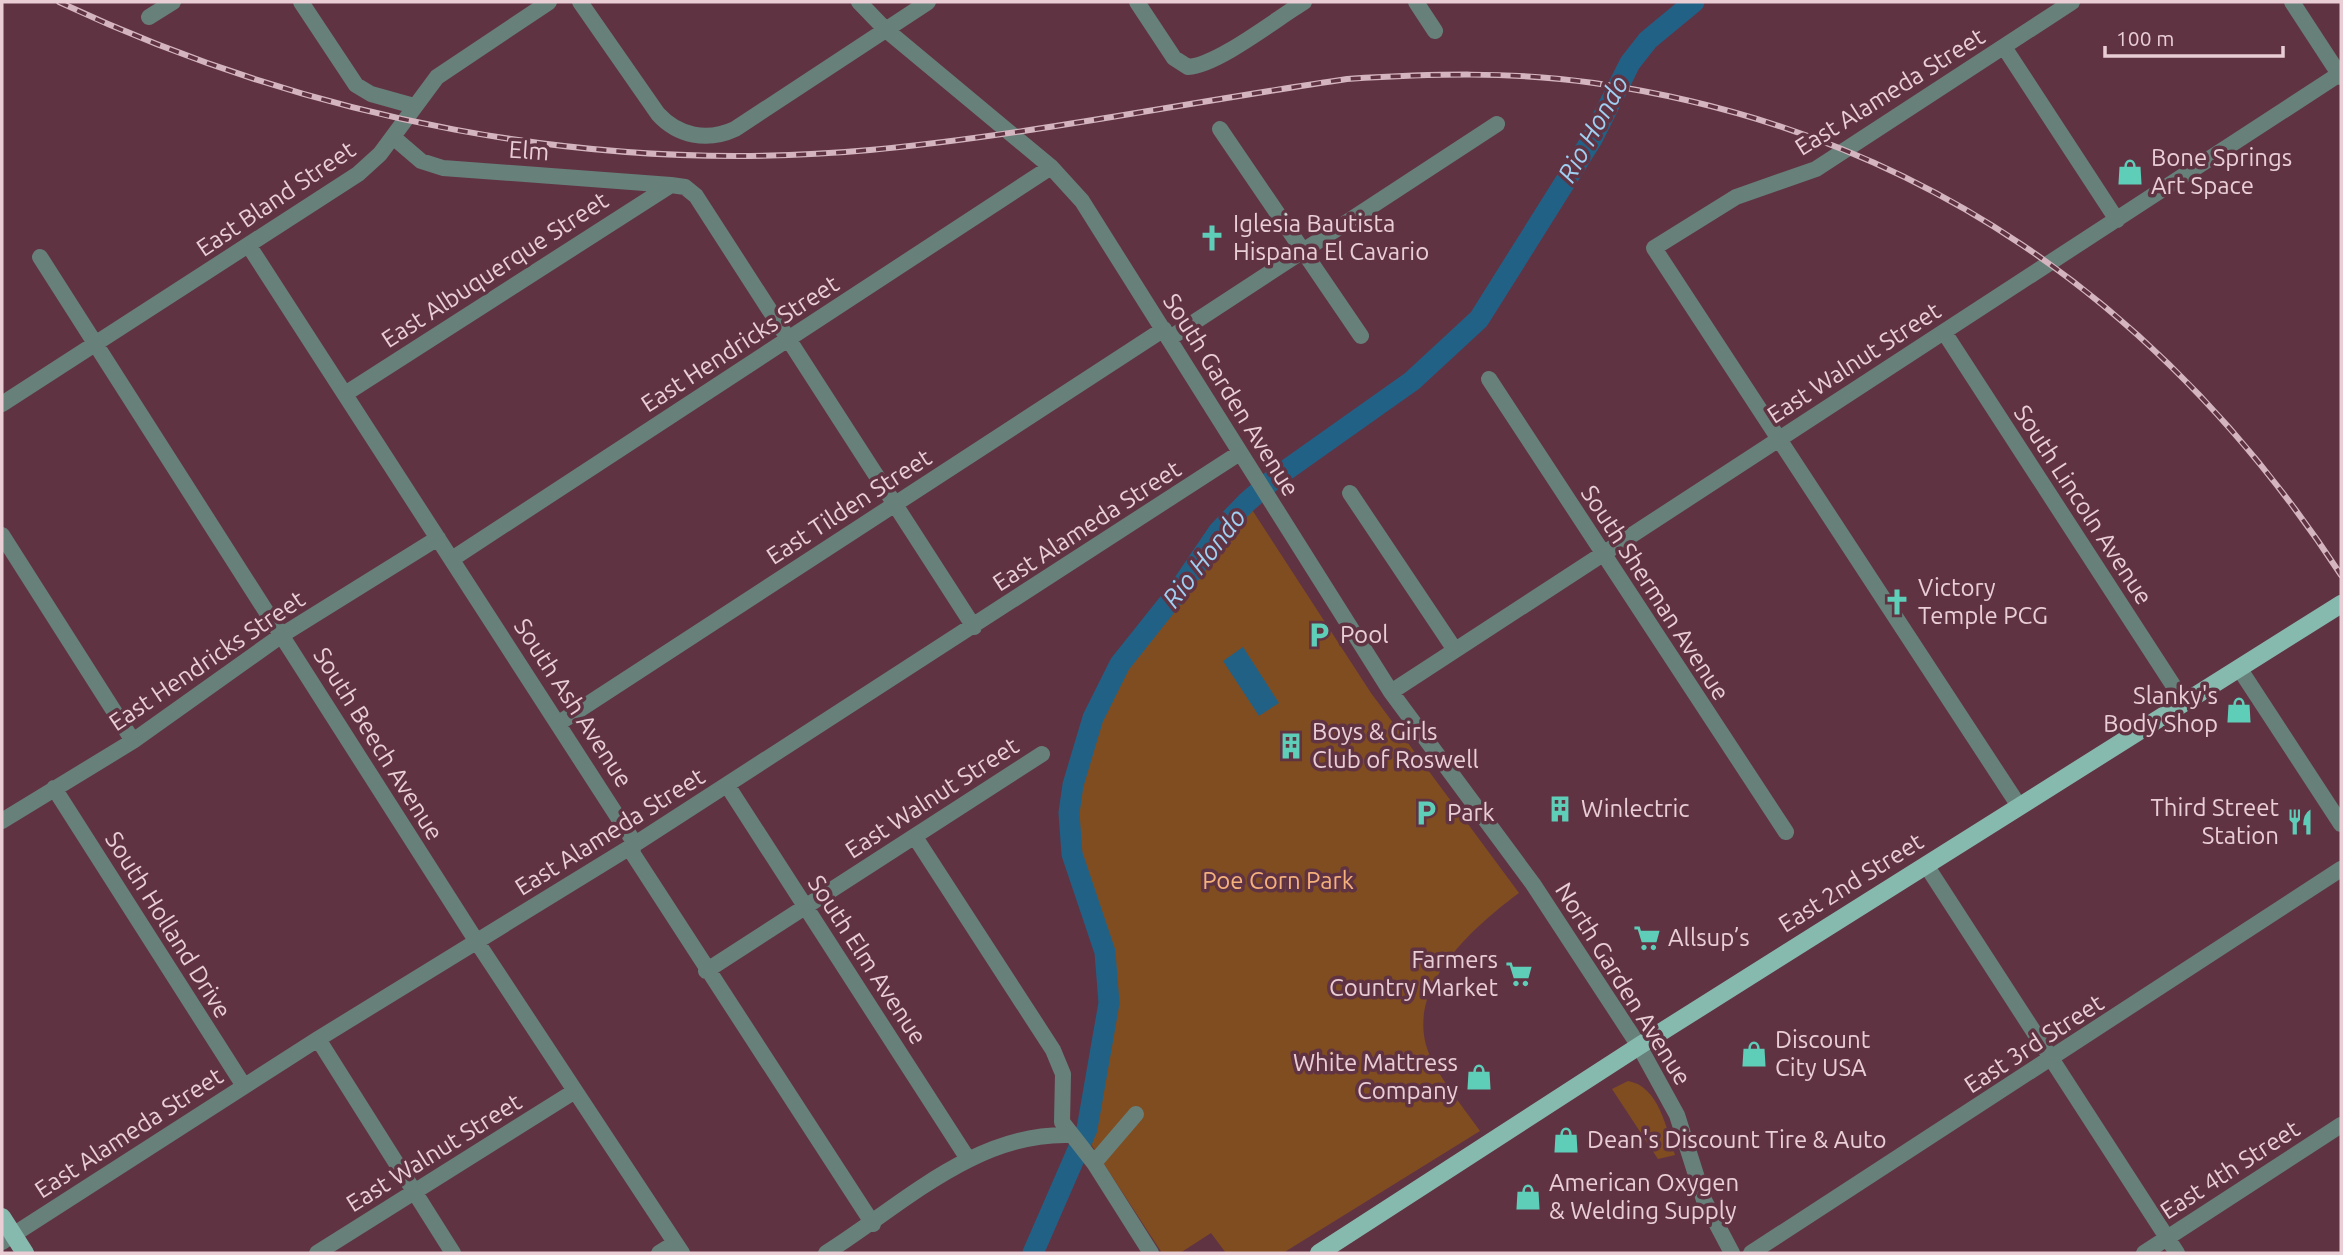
<svg xmlns="http://www.w3.org/2000/svg" width="2343" height="1255" viewBox="0 0 2343 1255" font-family="Ubuntu,sans-serif">
  <style>
    .green { fill: #804d21 }
    .water { fill: #226186 }
    .lines { fill: none; stroke-linecap: round; stroke-linejoin: round }
    .river { stroke: #226186; stroke-width: 21 }
    .minor { stroke: #67807a; stroke-width: 16 }
    .major { stroke: #87baae; stroke-width: 18 }
    .rail-casing { stroke: #d4b5bf; stroke-width: 6 }
    .rail { stroke: #603343; stroke-width: 3.5; stroke-dasharray: 10; stroke-linecap: butt }
    .labels { text-anchor: middle; stroke-width: 7; stroke-linejoin: round; paint-order: stroke }
    .street-label { font-size: 24px; fill: #eaced6; stroke: #603343 }
    .poi-label { font-size: 24px; fill: #eaced6; stroke: #603343; text-anchor: start }
    .park-label { font-size: 24px; fill: #f5b17c; stroke: #603343 }
    .water-label { font-size: 26px; font-style: italic; fill: #9fd0f2; stroke: #603343 }
  </style>
  <rect width="100%" height="100%" fill="#603343"/>
  <path class="green" d="M 1247,502 L 1371,693 L 1519,893 C 1476,925 1409,982 1426,1045 C 1433,1071 1464,1108 1480,1131 L 1283,1253 L 1226,1253 L 1211,1233 L 1180,1253 L 1162,1253 L 1085,1135 C 1105,1076 1116,992 1099,932 C 1090,900 1073,869 1069,835 C 1063,787 1093,705 1120,664 C 1138,638 1161,615 1179,590 C 1202,559 1220,529 1247,502 Z
    M 1628,1081 C 1659,1086 1667,1130 1675,1155 L 1658,1159 L 1612,1089 Z"/>
  <path class="water" d="M 1243,647 L 1279,703 L 1259,716 L 1223,661 Z"/>
  <g class="lines">
    <path class="river" d="M 1033,1253 L 1087,1129 L 1109,1003 L 1105,952 L 1072,854 L 1069,813 L 1073,785 L 1093,718 L 1120,664 L 1179,590 L 1219,531 L 1247,502 L 1275,478 L 1412,381 L 1479,319 L 1592,139 L 1630,63 L 1648,40 L 1694,2"/>
    <path class="minor" d="M 301,2 L 356,85 L 371,94 L 414,106
      M 580,2 L 658,114 C 678,136 707,142 735,129 L 928,2
      M 859,2 L 885,29 L 1051,167 L 1082,201 L 1391,692 L 1533,884 L 1639,1046 L 1677,1115 L 1704,1200 L 1732,1253
      M 1137,2 L 1174,58 L 1188,67 C 1218,65 1276,19 1304,2
      M 1416,2 L 1435,31
      M 2292,2 L 2341,77
      M 149,17 L 173,2
      M 2004,47 L 2117,220
      M 1220,129 L 1361,336
      M 393,137 L 421,161 L 443,168 L 671,185 L 685,187 L 696,196 L 974,627
      M 249,246 L 632,839 L 633,854 L 873,1224
      M 40,257 L 477,942 L 682,1253
      M 1944,332 L 2184,702
      M 1170,338 L 1497,124
      M 1489,379 L 1786,832
      M 345,394 L 671,185
      M 2,404 L 358,174 L 380,154 L 437,77 L 549,2
      M 1350,493 L 1455,650
      M 2,535 L 133,741
      M 452,559 L 1051,167
      M 2239,668 L 2341,824
      M 1391,692 L 2341,73
      M 559,723 L 1164,329
      M 727,785 L 968,1159
      M 54,788 L 244,1086
      M 2019,806 L 1654,248 L 1736,197 L 1816,169 L 2072,2
      M 2,821 L 133,741 L 282,635 L 438,538
      M 915,837 L 1053,1050 L 1063,1074 L 1062,1122 L 1094,1163 L 1151,1253
      M 1926,865 L 2177,1253
      M 706,971 L 1042,754
      M 318,1039 L 453,1253
      M 1094,1163 L 1136,1114
      M 2,1242 L 318,1039 L 632,846 L 1238,454
      M 317,1253 L 575,1091
      M 659,1253 L 675,1243
      M 826,1253 C 901,1206 975,1132 1070,1135
      M 1751,1253 L 2341,869
      M 2144,1253 L 2341,1125"/>
    <path class="major" d="M 2,1217 L 25,1253
      M 1319,1253 L 1639,1046 L 2341,604"/>
    <g class="rail-casing">
      <path id="rail" d="M 59,2 C 311,120 592,175 870,150 C 1029,135 1189,102 1347,79 C 1429,74 1512,71 1594,83 C 1917,129 2164,305 2341,575"/>
    </g>
    <use href="#rail" class="rail"/>
  </g>
  <defs>
    <g id="shop-bare" transform="scale(2.1)"><path d="M-5-2.5h2.3a2.7 3.5 0 0 1 5.4 0H5L5.5 6h-11ZM-1.5-2.5h3a1.5 2.3 0 0 0-3 0Z" fill="#5eceb8" stroke="#603343" stroke-width="2.5" paint-order="stroke"/></g>
    <g id="church-bare" transform="scale(2.1)"><path d="M-1.2-6h2.4v3.5h3.3v2.4h-3.3V6h-2.4V-.1h-3.3v-2.4h3.3Z" fill="#5eceb8" stroke="#603343" stroke-width="2.5" paint-order="stroke"/></g>
    <g id="parking-bare" transform="scale(2.1)"><path d="M-3.5-5.5H1a3.5 3.5 0 0 1 0 7H-1V5.5H-3.5ZM-1-3.4V-.6H.8a1.4 1.4 0 0 0 0-2.8Z" fill="#5eceb8" stroke="#603343" stroke-width="2.5" paint-order="stroke"/></g>
    <g id="building-bare" transform="scale(2.1)"><path d="M-4-6H4V6H1V3H-1V6H-4ZM-2.5-4.3h1.7v1.8h-1.7ZM.8-4.3h1.7v1.8H.8ZM-2.5-1h1.7V.8h-1.7ZM.8-1h1.7V.8H.8Z" fill="#5eceb8" stroke="#603343" stroke-width="2.5" paint-order="stroke"/></g>
    <g id="restaurant-bare" transform="scale(2.1)"><path d="M-5-6h1v4h1v-4h1v4h1v-4h1v5L-1.5 .5V6h-2V.5L-5-1ZM5-6V6H3V1.5H1.5Q1.5-4 5-6Z" fill="#5eceb8" stroke="#603343" stroke-width="2.5" paint-order="stroke"/></g>
    <g id="supermarket-bare" transform="scale(2.1)"><path d="M-6-5.5h2.5l.6 2H6L4.5 2H-2.5L-4.4-4H-6ZM-1.5 3.2a1.3 1.3 0 1 0 .1 0ZM3 3.2a1.3 1.3 0 1 0 .1 0Z" fill="#5eceb8" stroke="#603343" stroke-width="2.5" paint-order="stroke"/></g>
  </defs>
  <g fill-rule="evenodd">
    <use href="#shop-bare" x="2130" y="172"/>
    <use href="#church-bare" x="1212" y="238"/>
    <use href="#church-bare" x="1897" y="602"/>
    <use href="#parking-bare" x="1319" y="635"/>
    <use href="#shop-bare" x="2239" y="710"/>
    <use href="#building-bare" x="1291" y="746"/>
    <use href="#building-bare" x="1560" y="809"/>
    <use href="#parking-bare" x="1426" y="813"/>
    <use href="#restaurant-bare" x="2300" y="822"/>
    <use href="#supermarket-bare" x="1647" y="938"/>
    <use href="#supermarket-bare" x="1519" y="974"/>
    <use href="#shop-bare" x="1754" y="1054"/>
    <use href="#shop-bare" x="1479" y="1077"/>
    <use href="#shop-bare" x="1566" y="1140"/>
    <use href="#shop-bare" x="1528" y="1197"/>
  </g>
  <g class="labels">
    <g class="street-label">
      <text transform="translate(1890 92) rotate(-32)" y="8">East Alameda Street</text>
      <text transform="translate(529 151) rotate(4)" y="8">Elm</text>
      <text transform="translate(276 199) rotate(-34)" y="8">East Bland Street</text>
      <text transform="translate(495 270) rotate(-33)" y="8">East Albuquerque Street</text>
      <text transform="translate(740 344) rotate(-33)" y="8">East Hendricks Street</text>
      <text transform="translate(1854 363) rotate(-33)" y="8">East Walnut Street</text>
      <text transform="translate(1231 395) rotate(58)" y="8">South Garden Avenue</text>
      <text transform="translate(2083 505) rotate(57)" y="8">South Lincoln Avenue</text>
      <text transform="translate(849 507) rotate(-33)" y="8">East Tilden Street</text>
      <text transform="translate(1087 526) rotate(-33)" y="8">East Alameda Street</text>
      <text transform="translate(1655 593) rotate(57)" y="8">South Sherman Avenue</text>
      <text transform="translate(207 661) rotate(-34)" y="8">East Hendricks Street</text>
      <text transform="translate(573 703) rotate(57)" y="8">South Ash Avenue</text>
      <text transform="translate(378 744) rotate(58)" y="8">South Beech Avenue</text>
      <text transform="translate(932 798) rotate(-33)" y="8">East Walnut Street</text>
      <text transform="translate(610 832) rotate(-32)" y="8">East Alameda Street</text>
      <text transform="translate(1851 883) rotate(-32)" y="8">East 2nd Street</text>
      <text transform="translate(168 925) rotate(58)" y="8">South Holland Drive</text>
      <text transform="translate(867 960) rotate(57)" y="8">South Elm Avenue</text>
      <text transform="translate(1623 984) rotate(58)" y="8">North Garden Avenue</text>
      <text transform="translate(2034 1044) rotate(-33)" y="8">East 3rd Street</text>
      <text transform="translate(129 1133) rotate(-33)" y="8">East Alameda Street</text>
      <text transform="translate(434 1153) rotate(-32)" y="8">East Walnut Street</text>
      <text transform="translate(2230 1170) rotate(-33)" y="8">East 4th Street</text>
    </g>
    <g class="poi-label">
      <text x="2151" y="166">Bone Springs<tspan x="2151" dy="28">Art Space</tspan></text>
      <text x="1233" y="232">Iglesia Bautista<tspan x="1233" dy="28">Hispana El Cavario</tspan></text>
      <text x="1918" y="596">Victory<tspan x="1918" dy="28">Temple PCG</tspan></text>
      <text x="1340" y="643">Pool</text>
      <text x="2218" y="704" text-anchor="end">Slanky's<tspan x="2218" dy="28">Body Shop</tspan></text>
      <text x="1312" y="740">Boys &amp; Girls<tspan x="1312" dy="28">Club of Roswell</tspan></text>
      <text x="2279" y="816" text-anchor="end">Third Street<tspan x="2279" dy="28">Station</tspan></text>
      <text x="1581" y="817">Winlectric</text>
      <text x="1447" y="821">Park</text>
      <text x="1668" y="946">Allsup’s</text>
      <text x="1498" y="968" text-anchor="end">Farmers<tspan x="1498" dy="28">Country Market</tspan></text>
      <text x="1775" y="1048">Discount<tspan x="1775" dy="28">City USA</tspan></text>
      <text x="1458" y="1071" text-anchor="end">White Mattress<tspan x="1458" dy="28">Company</tspan></text>
      <text x="1587" y="1148">Dean's Discount Tire &amp; Auto</text>
      <text x="1549" y="1191">American Oxygen<tspan x="1549" dy="28">&amp; Welding Supply</tspan></text>
    </g>
    <g class="park-label">
      <text x="1278" y="889">Poe Corn Park</text>
    </g>
    <g class="water-label">
      <text transform="translate(1593 129) rotate(-61)" y="9">Rio Hondo</text>
      <text transform="translate(1204 558) rotate(-52)" y="9">Rio Hondo</text>
    </g>
  </g>
  <rect width="2343" height="1255" fill="none" stroke="#eaced6" stroke-width="7"/>
  <path d="M2105 46v10h178v-10" fill="none" stroke="#eaced6" stroke-width="3.5"/>
  <text x="2116" y="46" font-size="21" fill="#eaced6" stroke="#603343" stroke-width="5" paint-order="stroke">100 m</text>
</svg>
